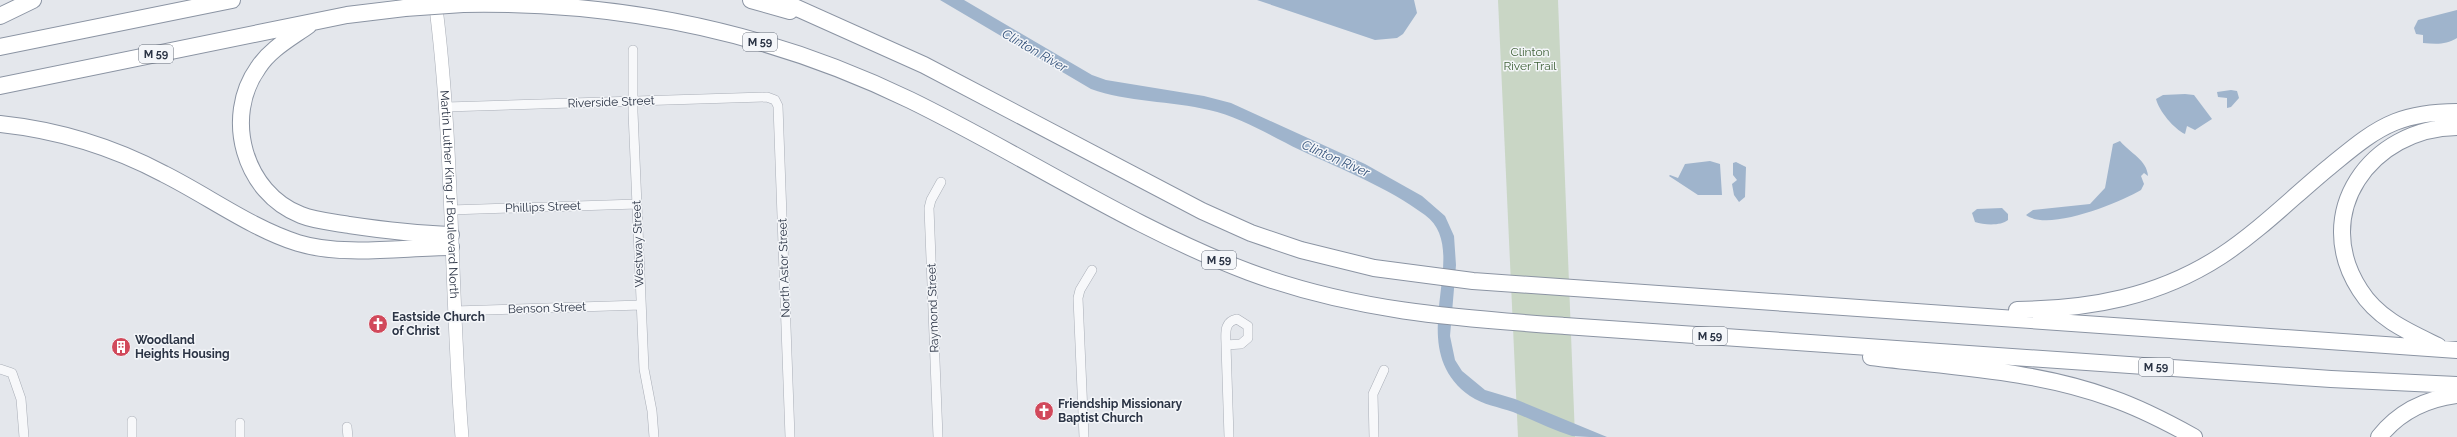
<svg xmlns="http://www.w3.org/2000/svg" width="2457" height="437" viewBox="0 0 2457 437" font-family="Raleway,sans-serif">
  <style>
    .green { fill: #c9d6c5 }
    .water { fill: #9fb4cc }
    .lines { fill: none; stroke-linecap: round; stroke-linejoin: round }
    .minor-casing { stroke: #a9aeb7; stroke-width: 10 }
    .secondary-casing { stroke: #a9aeb7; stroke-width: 14 }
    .motorway-casing { stroke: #8b94a3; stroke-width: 18 }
    .minor { stroke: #f7f8fa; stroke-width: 9 }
    .secondary { stroke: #fff; stroke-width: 13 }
    .motorway { stroke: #fff; stroke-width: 16 }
    .motorway-bridge-casing { stroke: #8b94a3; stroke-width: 18; stroke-linecap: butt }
    .motorway-bridge { stroke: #fff; stroke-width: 16 }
    .labels { text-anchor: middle; stroke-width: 3; stroke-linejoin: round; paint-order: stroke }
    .shield { fill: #f4f6f9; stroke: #676e7b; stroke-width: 1 }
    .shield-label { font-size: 11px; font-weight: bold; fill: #2b3445 }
    .park-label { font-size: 12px; fill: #3f6138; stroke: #f4f6f9 }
    .street-label { font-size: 12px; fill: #2b3445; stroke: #f4f6f9 }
    .poi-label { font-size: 12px; font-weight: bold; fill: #2b3445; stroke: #f4f6f9; text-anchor: start }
    .water-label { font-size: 13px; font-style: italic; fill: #34527a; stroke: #f4f6f9 }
  </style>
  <rect width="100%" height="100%" fill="#e4e7ec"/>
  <path class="green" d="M 1498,0 L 1558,0 L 1575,437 L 1518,437 Z"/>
  <path class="water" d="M 940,0 L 964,0 L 1092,75 L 1106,80 L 1204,96 L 1231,103 L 1365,164 L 1422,196 L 1445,216 L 1454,236 L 1456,265 L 1450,336 L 1455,360 L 1462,371 L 1485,390 L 1515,399 L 1607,437 C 1597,437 1582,437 1572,436 C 1552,430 1533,420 1513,412 C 1499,407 1483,405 1470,396 C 1399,346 1475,252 1425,215 C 1387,187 1343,170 1300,150 C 1271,136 1241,117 1209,110 C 1172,101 1126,102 1091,89 Z
    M 1257,0 L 1414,0 L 1417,13 L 1403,34 L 1397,38 L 1375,40 Z
    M 2457,10 L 2457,38 C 2446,45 2436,44 2423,43 L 2423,35 L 2416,34 L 2414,28 L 2418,20 Z
    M 2231,90 L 2237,91 L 2239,98 L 2231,107 L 2227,108 L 2227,98 L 2218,97 L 2217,92 Z
    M 2185,94 L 2194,95 L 2212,119 L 2195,130 L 2187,126 L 2185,134 C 2174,129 2159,111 2156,99 L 2163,95 Z
    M 2120,141 C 2130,153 2147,160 2148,176 L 2144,173 L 2141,176 L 2144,184 L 2141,190 C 2119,203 2048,232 2026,215 L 2033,210 L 2090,204 L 2105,188 L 2113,144 Z
    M 1710,161 L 1720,164 L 1722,195 L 1698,195 L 1669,176 L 1670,175 L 1678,178 L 1685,164 Z
    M 1736,162 L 1746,167 L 1745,197 L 1739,202 L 1734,195 L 1732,184 L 1737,180 L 1733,175 L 1733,163 Z
    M 2002,208 L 2008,214 L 2008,220 C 2001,226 1984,225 1975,222 L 1972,213 L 1977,209 Z"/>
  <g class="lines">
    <g class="minor-casing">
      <path id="minor" d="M 633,50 L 633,112 L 644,369 L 652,411 L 654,437
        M 446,107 L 767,97 L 775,100 L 778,106 L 790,437
        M 450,210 L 637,204
        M 454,311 L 641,305
        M 1237,319 L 1248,326 L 1248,338 L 1241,344 L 1226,345 C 1226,334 1223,322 1237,319 Z
        M 1226,345 L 1229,437
        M 0,369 L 12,373 L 21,399 L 24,437
        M 132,421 L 132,437
        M 240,423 L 240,437
        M 347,427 L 348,437
        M 938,437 L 929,208 L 931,200 L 941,182
        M 1084,437 L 1078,298 L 1080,290 L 1092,270
        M 1374,437 L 1373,394 L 1384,370"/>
    </g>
    <g class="secondary-casing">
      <g id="secondary">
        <path id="s1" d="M 435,0 C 454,145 450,292 462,437"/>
      </g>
    </g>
    <g class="motorway-casing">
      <path id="motorway" d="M 751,0 L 790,11
        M 779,0 L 924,65 L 1202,211 L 1251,233 L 1301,250 L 1374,268 L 1473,281 L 2457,350
        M 463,4 C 619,1 770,32 910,100 C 1023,155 1132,228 1249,272 C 1354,311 1454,318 1565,326 L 2331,379 L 2457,385
        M 0,16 L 33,0
        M 309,25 C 291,38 270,49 258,68 C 223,117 244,193 301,215 C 316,221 333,222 349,225 C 383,230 417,234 451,235
        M 0,47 L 232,0
        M 0,86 L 347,15 L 405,8
        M 0,124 C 57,130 113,147 164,174 C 208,196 251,228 298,243 C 344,257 404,247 451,247
        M 2017,310 C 2090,309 2158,297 2221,256 C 2259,231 2293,197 2328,168 C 2349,151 2370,132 2395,122 C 2415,114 2436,112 2457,112
        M 2438,346 C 2409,332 2378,319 2360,290 C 2310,213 2371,128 2457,127
        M 1871,357 C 1951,367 2035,370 2111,398 C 2140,408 2167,422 2194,437
        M 2379,437 C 2399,412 2425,399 2457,395"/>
    </g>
    <use href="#minor" class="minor"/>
    <use href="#secondary" class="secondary"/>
    <use href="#motorway" class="motorway"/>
    <g class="motorway-bridge-casing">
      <path id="motorway-bridge" d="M 405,8 L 463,4"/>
    </g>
    <use href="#motorway-bridge" class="motorway-bridge"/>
  </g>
  <defs>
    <g id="church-disc" transform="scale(1)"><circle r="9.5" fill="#d1495b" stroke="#f4f6f9"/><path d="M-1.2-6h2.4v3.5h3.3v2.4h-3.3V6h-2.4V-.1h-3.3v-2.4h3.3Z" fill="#fff"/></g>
    <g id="building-disc" transform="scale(1)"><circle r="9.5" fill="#d1495b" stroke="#f4f6f9"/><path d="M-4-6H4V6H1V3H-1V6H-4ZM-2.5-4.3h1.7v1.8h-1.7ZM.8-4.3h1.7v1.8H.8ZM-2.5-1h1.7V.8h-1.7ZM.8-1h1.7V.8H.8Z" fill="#fff"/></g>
  </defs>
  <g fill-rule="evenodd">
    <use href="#church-disc" x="378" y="324"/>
    <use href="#building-disc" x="121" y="347"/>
    <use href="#church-disc" x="1044" y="411"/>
  </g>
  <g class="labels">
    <g class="shield">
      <rect x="743" y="33" width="34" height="18" rx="3"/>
      <rect x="139" y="45" width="34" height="18" rx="3"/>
      <rect x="1202" y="251" width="34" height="18" rx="3"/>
      <rect x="1693" y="327" width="34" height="18" rx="3"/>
      <rect x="2139" y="358" width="34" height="18" rx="3"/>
    </g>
    <g class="shield-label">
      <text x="760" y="46">M 59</text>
      <text x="156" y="58">M 59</text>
      <text x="1219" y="264">M 59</text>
      <text x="1710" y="340">M 59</text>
      <text x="2156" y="371">M 59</text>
    </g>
    <g class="park-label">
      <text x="1530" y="56">Clinton<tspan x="1530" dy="14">River Trail</tspan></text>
    </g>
    <g class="street-label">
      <text transform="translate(611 102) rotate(-2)" y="4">Riverside Street</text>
      <text dy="4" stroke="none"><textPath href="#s1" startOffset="195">Martin Luther King Jr Boulevard North</textPath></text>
      <text transform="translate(543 207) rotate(-2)" y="4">Phillips Street</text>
      <text transform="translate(638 244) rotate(-92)" y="4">Westway Street</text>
      <text transform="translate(784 268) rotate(-92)" y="4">North Astor Street</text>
      <text transform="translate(547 308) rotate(-2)" y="4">Benson Street</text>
      <text transform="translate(933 308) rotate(-92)" y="4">Raymond Street</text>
    </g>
    <g class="poi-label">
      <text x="392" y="321">Eastside Church<tspan x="392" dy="14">of Christ</tspan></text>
      <text x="135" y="344">Woodland<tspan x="135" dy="14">Heights Housing</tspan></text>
      <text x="1058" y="408">Friendship Missionary<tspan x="1058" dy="14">Baptist Church</tspan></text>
    </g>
    <g class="water-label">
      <text transform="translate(1035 50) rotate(30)" y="5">Clinton River</text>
      <text transform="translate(1336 158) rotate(24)" y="5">Clinton River</text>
    </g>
  </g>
</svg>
